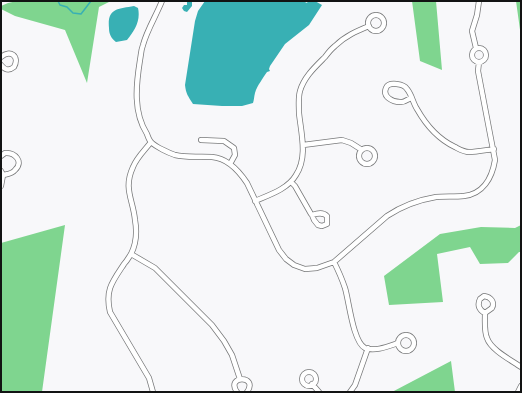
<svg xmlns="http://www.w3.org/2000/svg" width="522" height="393" viewBox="0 0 522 393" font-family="'Fira Sans',sans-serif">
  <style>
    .forest { fill: #7fd58f }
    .water { fill: #38b0b4 }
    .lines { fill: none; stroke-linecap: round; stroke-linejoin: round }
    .stream { stroke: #38b0b4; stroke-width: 1.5 }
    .minor-casing { stroke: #78797a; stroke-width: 6 }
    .minor { stroke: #fff; stroke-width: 4.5 }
  </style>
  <rect width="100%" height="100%" fill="#f8f8fa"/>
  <path class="forest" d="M 17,1 L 111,1 L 99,7 L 87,83 L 65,30 L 15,16 L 1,9 L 1,6 L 8,3 Z
    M 412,1 L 436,1 L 442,70 L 420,61 Z
    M 516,1 L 521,1 L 521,37 Z
    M 65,225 L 42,392 L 1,392 L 1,243 Z
    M 521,225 L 521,252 L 519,252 L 508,263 L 480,264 L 470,247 L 437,254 L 443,302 L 389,305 L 384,276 L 440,234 L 481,227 L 515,228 Z
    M 451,361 L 455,392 L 392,392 Z"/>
  <path class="water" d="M 187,1 L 192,1 L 192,6 L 187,12 L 184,11 L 182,8 L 184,5 L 187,5 Z
    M 205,1 L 303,1 L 307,3 L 308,1 L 315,1 L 322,5 L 309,25 L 285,44 L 270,66 L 269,69 L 270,71 L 267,72 C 263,78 257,86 255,93 C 254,97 254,100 253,103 L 242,106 L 222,106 L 193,104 C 188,96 186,94 185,85 L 195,21 L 198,11 Z
    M 134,6 L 138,8 C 141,21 134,31 127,40 L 116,42 C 111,38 109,34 109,28 C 107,8 118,9 134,6 Z"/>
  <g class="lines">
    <path class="stream" d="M 58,1 L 60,5 L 67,7 L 73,13 L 81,14 L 91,1"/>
    <g class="minor-casing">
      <path id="minor" d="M 162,1 C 156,16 147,30 143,45 C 141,50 141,55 140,60 C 136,85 133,112 147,134 C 148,137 149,140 151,142 C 156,147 169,153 175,155 C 187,158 200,156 212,157 C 227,158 239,171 247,183 L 279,250 L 286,259 L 294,265 L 305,269 L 317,268 L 334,262 L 387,216 C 402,206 418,200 436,197 C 445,196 454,197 464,196 C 483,194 492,178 495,160 L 478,71 L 479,62
        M368 23a8 8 0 1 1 16 0a8 8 0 1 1-16 0Z
        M472 55a7 7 0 1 1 14 0a7 7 0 1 1-14 0Z
        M 476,48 L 472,31 L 477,15 L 479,1
        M 1,57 C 10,49 20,56 14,67 C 9,71 5,70 1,65
        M 411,98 C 408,99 404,103 400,102 C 393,102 382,97 386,88 C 389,81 404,84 407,89 C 412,95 413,103 417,109 C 426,125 438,139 455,147 C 459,149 464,152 469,152 C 477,152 486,150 494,149
        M 201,140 L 224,141 L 234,148 L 235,155 L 230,164
        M 151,142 C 145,150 137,157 133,167 C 123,189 133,199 135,220 C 137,231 136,244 131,254 C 129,257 127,261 124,264 C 112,282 105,290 110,312 L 149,378 L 153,392
        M 303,145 L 342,140 L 351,143 L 362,150
        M359 156a8 8 0 1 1 16 0a8 8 0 1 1-16 0Z
        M 1,156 L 5,153 C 15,152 24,162 15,170 C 12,174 7,174 3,175 L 1,171
        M 291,182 L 295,186 L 311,214 L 312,215 L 314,220 L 318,225 L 322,226 L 327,224 L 327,216 C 323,212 318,213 312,215
        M 1,186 L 3,175
        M 255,201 C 269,195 288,189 296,175 C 308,157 301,133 299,113 C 299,106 298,98 300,91 C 304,77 315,67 325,57 C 328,53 331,49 335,46 C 345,36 357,31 369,26
        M 131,254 L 155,268 L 212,325 L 224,341 L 232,355 L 240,379
        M 334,262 C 338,270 342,279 345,288 C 349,301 353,342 365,348 C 375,352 389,346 398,343
        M 484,296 C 491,297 495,302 492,308 L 485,313 C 479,310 477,305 480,299 Z
        M 485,313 C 485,320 484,331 487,338 C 491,350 511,360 521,367
        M398 343a8 8 0 1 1 16 0a8 8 0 1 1-16 0Z
        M302 379a7 7 0 1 1 14 0a7 7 0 1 1-14 0Z
        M 312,384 L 319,392
        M 237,392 C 225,375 259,375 247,392
        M 350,392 L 355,385 L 368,348
        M 518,392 L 521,386"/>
    </g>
    <use href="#minor" class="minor"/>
  </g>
  <rect width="522" height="393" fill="none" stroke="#121313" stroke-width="4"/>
</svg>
